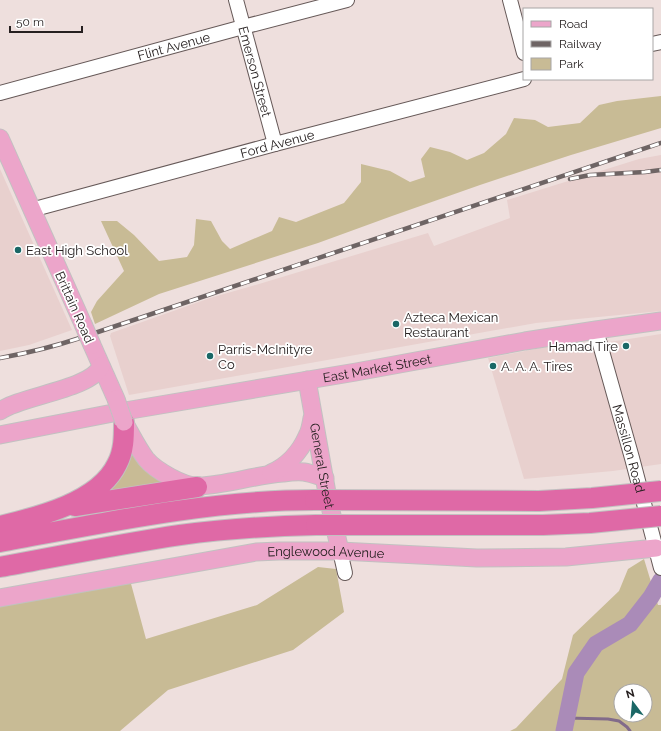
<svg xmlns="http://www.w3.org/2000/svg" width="661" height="731" viewBox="0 0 661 731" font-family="Raleway,sans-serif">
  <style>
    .built { fill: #e8d0ce }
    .green { fill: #c8bb95; fill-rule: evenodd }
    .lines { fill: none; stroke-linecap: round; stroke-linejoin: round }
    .stream { stroke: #826b8a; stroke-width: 3 }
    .river { stroke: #aa8bb8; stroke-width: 17 }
    .minor-casing { stroke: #665958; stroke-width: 16 }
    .major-casing { stroke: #c2c1c1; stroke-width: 19 }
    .highway-casing { stroke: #c2c1c1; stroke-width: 22 }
    .minor { stroke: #fff; stroke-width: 14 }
    .major { stroke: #eca5ca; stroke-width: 17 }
    .highway { stroke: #df69a6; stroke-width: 20 }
    .rail-casing { stroke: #6e6464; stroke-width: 4.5 }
    .rail { stroke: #fff; stroke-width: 3; stroke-dasharray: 9; stroke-linecap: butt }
    .major-bridge-casing { stroke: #c2c1c1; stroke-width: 19; stroke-linecap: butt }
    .highway-bridge-casing { stroke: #c2c1c1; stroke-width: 22; stroke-linecap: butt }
    .major-bridge { stroke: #eca5ca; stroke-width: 17 }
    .highway-bridge { stroke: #df69a6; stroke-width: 20 }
    .poi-dot { fill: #1a6766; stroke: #fff; stroke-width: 1.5 }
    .labels { text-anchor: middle; stroke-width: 3.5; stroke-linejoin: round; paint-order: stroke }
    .street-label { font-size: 13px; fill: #262020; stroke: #fff }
    .poi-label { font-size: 13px; fill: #262020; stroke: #fff; text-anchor: start }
  </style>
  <rect width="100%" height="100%" fill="#eedfdd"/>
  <path class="built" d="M 661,155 L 661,311 L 536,323 L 129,395 L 110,336 L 111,333 L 210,298 L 252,286 L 428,233 L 434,246 L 510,218 L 507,200 L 639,159 Z
    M 0,169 L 72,330 L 29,345 L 0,351 Z
    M 661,334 L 661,464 L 613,471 L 524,479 L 488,358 L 551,346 L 590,345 Z"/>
  <path class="green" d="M 661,96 L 661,128 L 571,155 L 480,185 L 392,216 L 318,243 L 159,294 L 95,324 L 91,312 L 97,301 L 124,271 L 101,221 L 117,221 L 134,235 L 159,261 L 187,257 L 194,245 L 196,219 L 211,221 L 222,241 L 230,249 L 272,231 L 279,217 L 296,222 L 344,203 L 361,182 L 361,164 L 390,171 L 410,182 L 425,177 L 421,159 L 430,147 L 450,152 L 467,160 L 484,153 L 506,134 L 514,118 L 535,120 L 548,127 L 580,123 L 599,105 L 617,101 Z
    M 129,438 L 175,482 L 100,492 Z
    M 644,559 L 658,605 L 661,605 L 661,731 L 510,731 L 516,728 L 562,679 L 573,635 L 619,591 L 628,569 ZM 621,691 L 645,691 L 645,715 L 621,715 Z
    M 318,567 L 336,569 L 344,612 L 293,650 L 168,690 L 120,731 L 0,731 L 0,605 L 130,580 L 146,639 L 257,605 Z"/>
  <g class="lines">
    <path class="stream" d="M 567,718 L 608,719 L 619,721 L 627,727 L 630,731"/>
    <path class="river" d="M 564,731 L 576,673 L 596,644 L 630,624 L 651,597 L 661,580"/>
    <g class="minor-casing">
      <g id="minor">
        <path id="s1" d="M 236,0 L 275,144"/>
        <path d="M 510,0 L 524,53"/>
        <path d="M 652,44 L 661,42"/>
        <path id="s2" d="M 0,93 L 243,27 L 347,0"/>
        <path id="s3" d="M 31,210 L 275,144 L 524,79"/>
        <path id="s4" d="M 596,330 L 632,458 L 661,568"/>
        <path d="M 340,551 L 345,573"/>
      </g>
    </g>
    <g class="major-casing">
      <g id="major">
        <path d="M 0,138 L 83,324"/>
        <path d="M 92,345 L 116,399"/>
        <path id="s5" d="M 307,380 L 327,493 L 340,551"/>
        <path d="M 0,411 C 21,396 92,389 101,366"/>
        <path d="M 124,422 C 131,434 137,447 146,459 C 155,470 184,487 199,486 C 226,485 255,475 283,473 C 290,472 297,471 304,472 C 311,473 318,476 325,478"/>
        <path id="s6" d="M 0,435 L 113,413 L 356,372 L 525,341 L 596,330 L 661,321"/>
        <path d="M 271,473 C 287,466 300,452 307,436 C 310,431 311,424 312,418"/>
        <path id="s7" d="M 0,598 L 256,552 L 279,551 L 340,551 L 477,558 L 566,557 L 656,548"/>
      </g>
    </g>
    <g class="highway-casing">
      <path id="highway" d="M 75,506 L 197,487
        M 0,526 C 38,517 99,502 117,464 C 124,451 124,437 124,422
        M 0,542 C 104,523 209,500 315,500
        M 0,567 C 60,556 120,544 180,535 C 225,529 271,526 316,525"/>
    </g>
    <use href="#minor" class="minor"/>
    <use href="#major" class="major"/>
    <use href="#highway" class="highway"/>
    <g class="rail-casing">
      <path id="rail" d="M 570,179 L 590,175 L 645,172 L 661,170
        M 0,358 C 28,353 56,346 83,337 L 661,143"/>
    </g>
    <use href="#rail" class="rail"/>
    <g class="major-bridge-casing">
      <path id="major-bridge" d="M 83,324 L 92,345
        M 116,399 L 124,422"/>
    </g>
    <g class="highway-bridge-casing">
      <path id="highway-bridge" d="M 315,500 L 539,501 L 592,498 L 661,491
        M 316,525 L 543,525 L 590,523 L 661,516"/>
    </g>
    <use href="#major-bridge" class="major-bridge"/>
    <use href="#highway-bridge" class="highway-bridge"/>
  </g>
  <g class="poi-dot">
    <circle cx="18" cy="250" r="4"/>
    <circle cx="396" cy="324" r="4"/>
    <circle cx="626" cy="346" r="4"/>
    <circle cx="210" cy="356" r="4"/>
    <circle cx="493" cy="366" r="4"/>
  </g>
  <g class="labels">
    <g class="street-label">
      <text dy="5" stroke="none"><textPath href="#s2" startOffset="180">Flint Avenue</textPath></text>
      <text dy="5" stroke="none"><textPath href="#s1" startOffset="74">Emerson Street</textPath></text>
      <text dy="5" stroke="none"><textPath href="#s3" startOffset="255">Ford Avenue</textPath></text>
      <text transform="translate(75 307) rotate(66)" y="5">Brittain Road</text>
      <text dy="5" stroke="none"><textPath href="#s6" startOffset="383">East Market Street</textPath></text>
      <text dy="5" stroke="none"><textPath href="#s4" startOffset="123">Massillon Road</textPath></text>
      <text dy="5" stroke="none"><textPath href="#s5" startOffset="87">General Street</textPath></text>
      <text dy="5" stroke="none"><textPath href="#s7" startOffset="330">Englewood Avenue</textPath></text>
    </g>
    <g class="poi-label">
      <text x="26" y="255">East High School</text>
      <text x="404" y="322">Azteca Mexican<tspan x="404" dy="15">Restaurant</tspan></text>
      <text x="618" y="351" text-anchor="end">Hamad Tire</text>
      <text x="218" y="354">Parris-McInityre<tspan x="218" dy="15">Co</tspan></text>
      <text x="501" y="371">A. A. A. Tires</text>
    </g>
  </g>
  <rect x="523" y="8" width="130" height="72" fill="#ffffff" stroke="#a8a6a6"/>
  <rect x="531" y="21" width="20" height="6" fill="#eca5ca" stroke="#a8a6a6"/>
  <text x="559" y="28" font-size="12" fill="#262020">Road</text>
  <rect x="531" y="41" width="20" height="6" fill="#6e6464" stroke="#a8a6a6"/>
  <text x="559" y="48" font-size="12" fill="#262020">Railway</text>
  <rect x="531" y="58" width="20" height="12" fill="#c8bb95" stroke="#a8a6a6"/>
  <text x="559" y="68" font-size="12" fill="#262020">Park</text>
  <g transform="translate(633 703) rotate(344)"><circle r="19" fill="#ffffff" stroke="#a8a6a6"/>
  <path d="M0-3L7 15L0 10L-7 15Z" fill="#1a6766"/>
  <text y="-6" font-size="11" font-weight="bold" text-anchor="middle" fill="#262020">N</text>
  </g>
  <path d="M10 26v6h72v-6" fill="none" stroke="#262020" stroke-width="2"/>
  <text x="16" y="26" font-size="12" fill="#262020" stroke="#ffffff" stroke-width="3" paint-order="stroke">50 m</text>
</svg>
